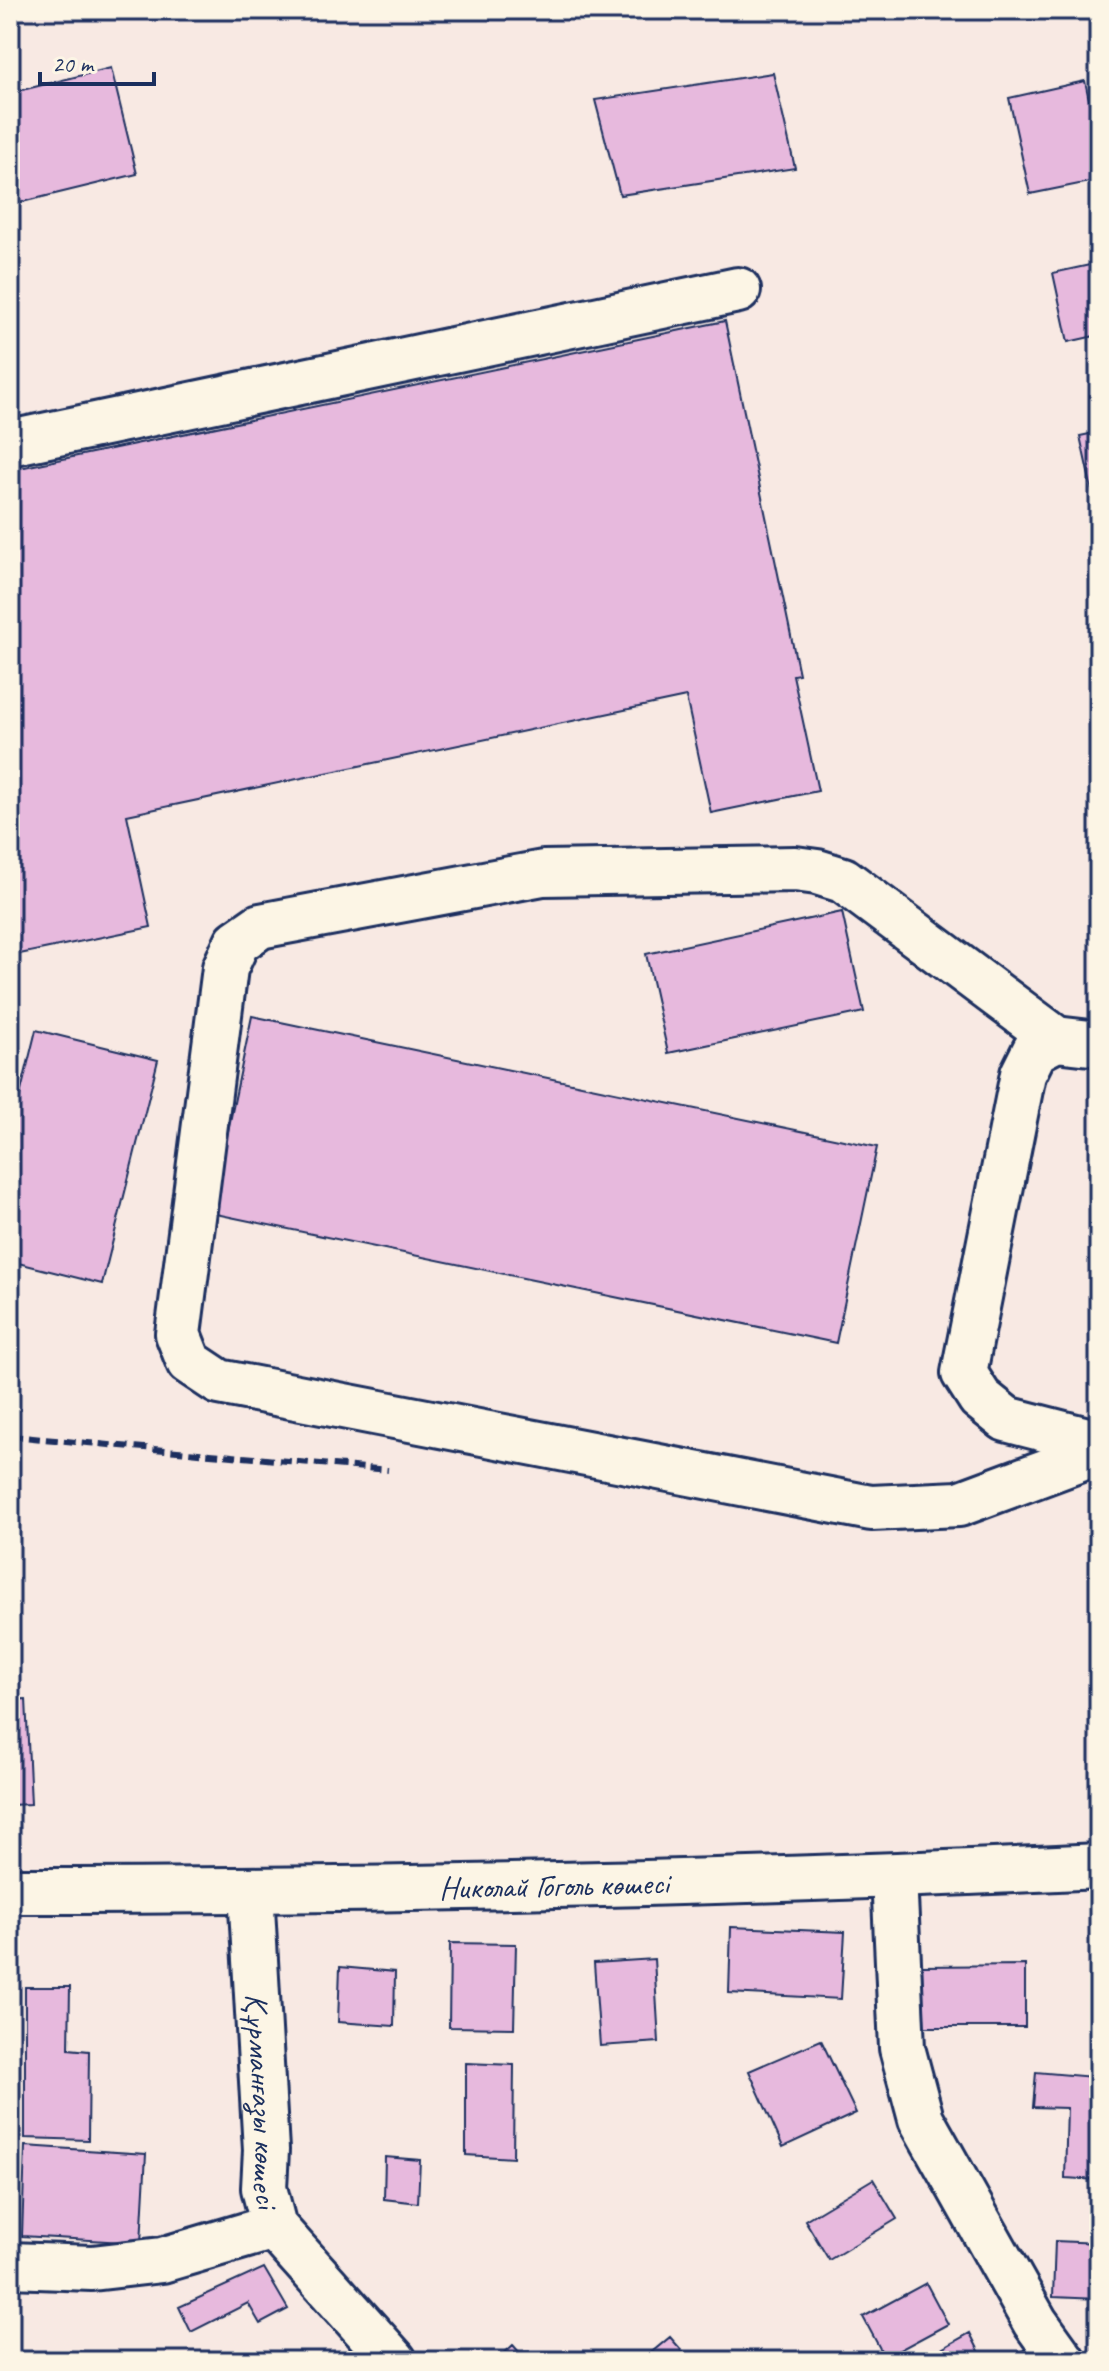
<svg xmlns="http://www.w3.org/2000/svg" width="1109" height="2371" viewBox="0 0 1109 2371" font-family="Caveat,sans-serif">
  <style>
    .building { fill: #e7b9dd; stroke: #1b2f5e; stroke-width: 2 }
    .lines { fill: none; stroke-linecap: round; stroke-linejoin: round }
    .minor-casing { stroke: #1b2f5e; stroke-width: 50 }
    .minor { stroke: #fcf5e5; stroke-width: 44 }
    .rail { stroke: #1b2f5e; stroke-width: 6; stroke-dasharray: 12 6; stroke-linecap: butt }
    .labels { text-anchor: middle; stroke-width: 6; stroke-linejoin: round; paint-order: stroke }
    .street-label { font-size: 32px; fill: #1b2f5e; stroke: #fcf5e5 }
  </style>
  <rect width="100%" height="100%" fill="#f8e9e3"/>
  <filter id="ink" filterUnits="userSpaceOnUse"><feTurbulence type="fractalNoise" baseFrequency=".0125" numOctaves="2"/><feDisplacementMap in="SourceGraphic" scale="16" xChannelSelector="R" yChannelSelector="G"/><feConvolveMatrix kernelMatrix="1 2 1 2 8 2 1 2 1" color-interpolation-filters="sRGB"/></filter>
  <g filter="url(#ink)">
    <path class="building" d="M 111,68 L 137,174 L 10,205 L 10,93 Z
      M 773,73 L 795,168 L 620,195 L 595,100 Z
      M 1085,81 L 1099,146 L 1099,180 L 1030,194 L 1009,98 Z
      M 1099,263 L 1099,335 L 1068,342 L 1053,273 Z
      M 725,321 L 799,674 L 793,675 L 818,791 L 711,813 L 686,697 L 127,815 L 151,927 L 10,956 L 10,470 Z
      M 1099,432 L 1099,522 L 1080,436 Z
      M 842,912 L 864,1012 L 668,1053 L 646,954 Z
      M 252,1016 L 877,1147 L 836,1343 L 211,1213 Z
      M 36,1030 L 158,1060 L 102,1284 L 10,1261 L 10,1136 Z
      M 26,1699 L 31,1804 L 10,1805 L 10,1700 Z
      M 731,1927 L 845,1932 L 841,1999 L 729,1993 Z
      M 450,1943 L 516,1944 L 514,2028 L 449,2027 Z
      M 654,1959 L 659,2042 L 600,2046 L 594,1963 Z
      M 1025,1965 L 1025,2027 L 923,2027 L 922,1966 Z
      M 340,1967 L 395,1972 L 394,2026 L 338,2022 Z
      M 25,1987 L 70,1987 L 69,2049 L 89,2051 L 88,2140 L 25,2138 Z
      M 821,2040 L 856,2113 L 783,2147 L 749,2071 Z
      M 1095,2060 L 1099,2060 L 1099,2180 L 1065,2178 L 1067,2108 L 1033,2107 L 1036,2072 L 1093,2077 Z
      M 466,2063 L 514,2065 L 513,2158 L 466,2155 Z
      M 25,2146 L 146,2154 L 141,2243 L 22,2236 Z
      M 385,2157 L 420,2160 L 418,2203 L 384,2199 Z
      M 873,2179 L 897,2219 L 829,2260 L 805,2220 Z
      M 1055,2241 L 1099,2243 L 1099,2299 L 1053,2297 Z
      M 264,2268 L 288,2309 L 260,2324 L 248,2303 L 191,2332 L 179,2307 Z
      M 926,2283 L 948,2324 L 885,2358 L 863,2317 Z
      M 1099,2326 L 1099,2361 L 1094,2361 L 1092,2327 Z
      M 970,2333 L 984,2361 L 920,2361 Z
      M 670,2337 L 691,2361 L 641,2361 Z
      M 513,2345 L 527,2361 L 496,2361 Z
      M 1027,2349 L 1034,2361 L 1004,2361 Z"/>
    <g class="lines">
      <g class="minor-casing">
        <g id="minor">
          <path d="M 10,443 L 738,290"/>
          <path d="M 1056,1039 L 843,880 L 817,872 L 795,869 L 543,873 L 260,926 L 237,942 L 225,968 L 178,1334 L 189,1362 L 219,1382 L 871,1508 L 959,1504 L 1099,1452"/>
          <path d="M 1099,1044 L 1056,1039 L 1035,1050 L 1023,1074 L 964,1373 L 980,1398 L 1006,1419 L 1099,1443"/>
          <path d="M 894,1876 L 902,2048 L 921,2119 L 1035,2322 L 1063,2361"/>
          <path id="s1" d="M 10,1891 C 373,1891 736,1884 1099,1866"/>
          <path id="s2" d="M 251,1891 L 266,2150 L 264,2188 L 274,2227 L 394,2361"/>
          <path d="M 10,2265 L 92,2268 L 162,2260 L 274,2227"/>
        </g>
      </g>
      <use href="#minor" class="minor"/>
      <path class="rail" d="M 10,1436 L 388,1470"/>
    </g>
  </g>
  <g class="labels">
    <g class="street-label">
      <text dy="11" stroke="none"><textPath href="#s1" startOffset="544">Николай Гоголь көшесі</textPath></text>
      <text dy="11" stroke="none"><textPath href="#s2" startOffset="210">Құрманғазы көшесі</textPath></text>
    </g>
  </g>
  <rect width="1109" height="2371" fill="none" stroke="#fcf5e5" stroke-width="40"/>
  <rect x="20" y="20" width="1069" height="2331" fill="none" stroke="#1b2f5e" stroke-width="3" filter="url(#ink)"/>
  <path d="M40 72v12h114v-12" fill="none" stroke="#1b2f5e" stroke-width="4"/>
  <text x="52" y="72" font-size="24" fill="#1b2f5e" stroke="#fcf5e5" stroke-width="6" paint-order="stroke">20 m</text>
</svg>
